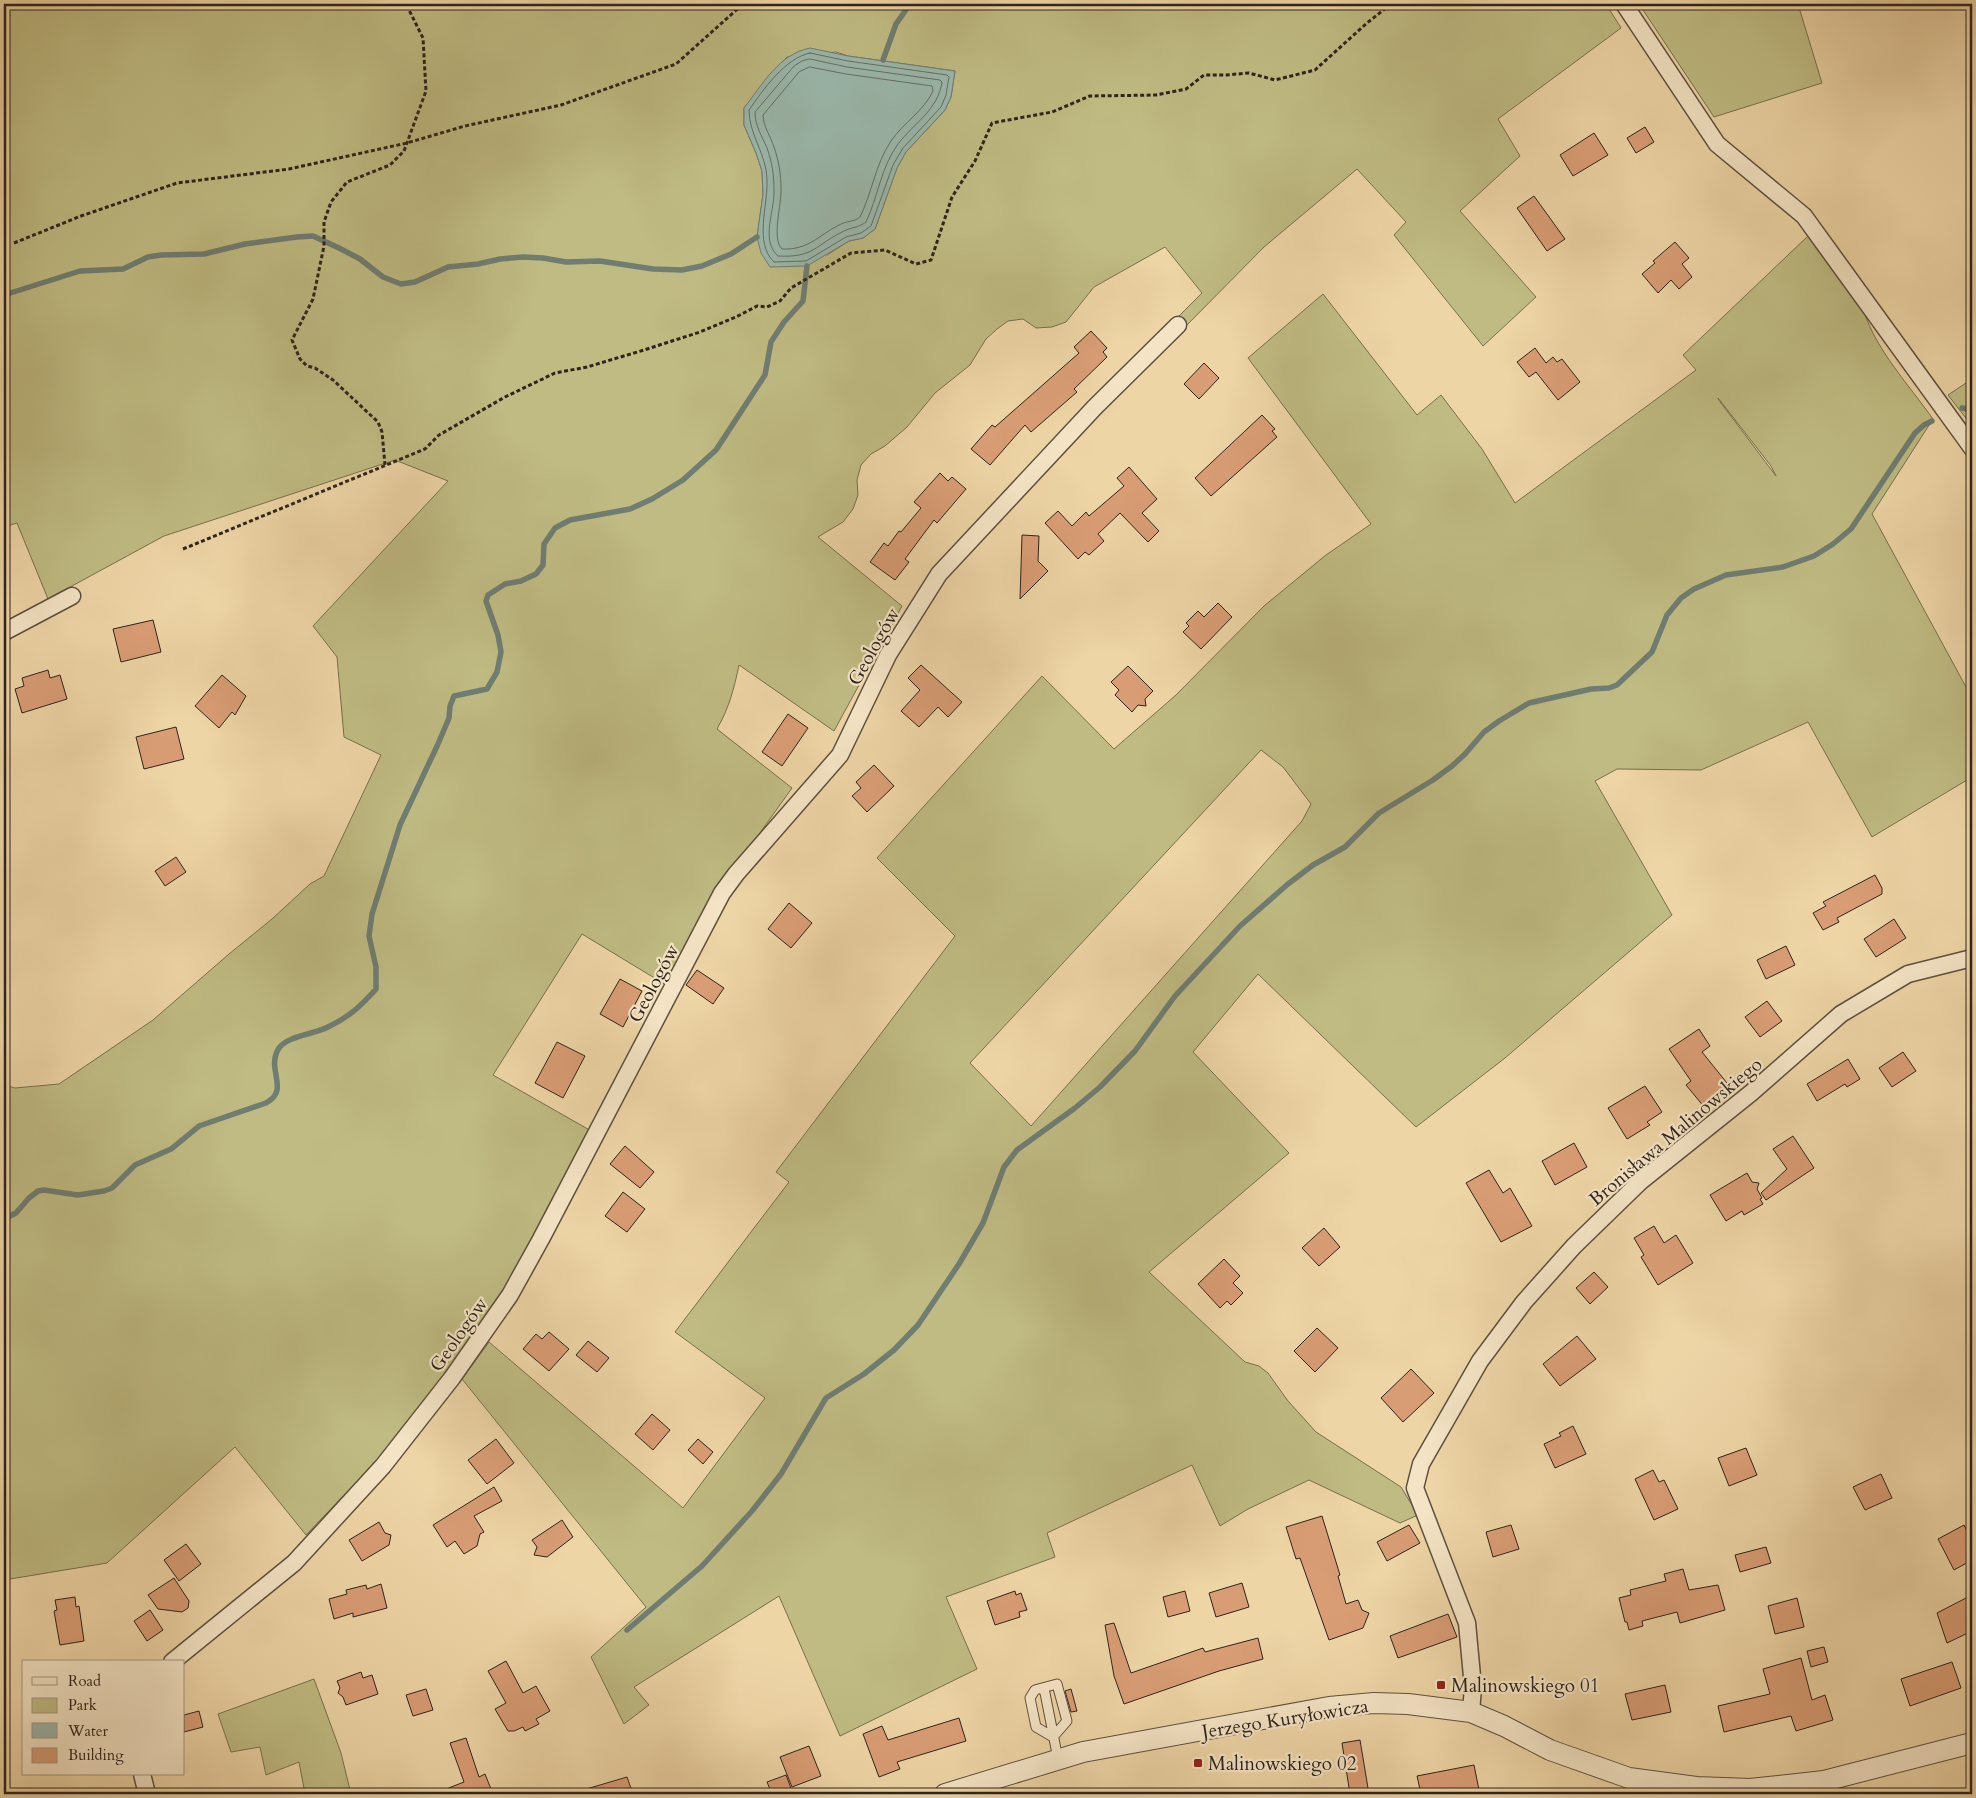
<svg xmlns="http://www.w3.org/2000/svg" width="1976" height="1798" viewBox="0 0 1976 1798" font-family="Cardo,serif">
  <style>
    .green { fill: #bfbb82; stroke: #76704f; fill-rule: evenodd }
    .water { fill: #9ab8ac; stroke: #6f7d72 }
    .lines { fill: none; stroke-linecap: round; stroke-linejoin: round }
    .shore { stroke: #646e64; stroke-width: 1 }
    .stream { stroke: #6f7d72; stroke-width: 5.5 }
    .building { fill: #d99d75; stroke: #2e241c }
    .service-casing { stroke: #5e503e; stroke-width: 11 }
    .minor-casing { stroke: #5e503e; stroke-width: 19 }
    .tertiary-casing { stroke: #5e503e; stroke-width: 22 }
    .path { stroke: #2e241c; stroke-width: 3; stroke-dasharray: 4 2.5; stroke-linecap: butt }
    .service { stroke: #f4e4c5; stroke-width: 9 }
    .minor { stroke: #f4e4c5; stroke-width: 16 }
    .tertiary { stroke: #f4e4c5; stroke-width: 20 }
    .poi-dot { fill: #8f2418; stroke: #f4e4c5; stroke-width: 2 }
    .labels { text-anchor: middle; stroke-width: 4.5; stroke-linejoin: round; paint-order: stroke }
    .street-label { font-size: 19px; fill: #2e241c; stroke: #f4e4c5 }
    .poi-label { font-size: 19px; fill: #2e241c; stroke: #f4e4c5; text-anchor: start }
  </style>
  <rect width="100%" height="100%" fill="#eed5a6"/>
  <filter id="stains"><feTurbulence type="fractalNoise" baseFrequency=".004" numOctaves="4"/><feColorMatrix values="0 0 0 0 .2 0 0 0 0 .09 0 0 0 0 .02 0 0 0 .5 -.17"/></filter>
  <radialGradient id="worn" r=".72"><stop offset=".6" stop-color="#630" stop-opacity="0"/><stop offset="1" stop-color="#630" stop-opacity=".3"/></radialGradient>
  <path class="green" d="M 4,4 L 1606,4 L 1621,28 L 1498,119 L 1520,156 L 1460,211 L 1536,297 L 1483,346 L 1394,235 L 1406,222 L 1357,169 L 1264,247 L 1185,327 L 1178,317 L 1202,293 L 1165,247 L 1094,287 L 1066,322 L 1052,327 L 1036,328 L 1023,319 L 1008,321 L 997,329 L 986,339 L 970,365 L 935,393 L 907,427 L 885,446 L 871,454 L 861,465 L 857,480 L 858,495 L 853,509 L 843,522 L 818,537 L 902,606 L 834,731 L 739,665 C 734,689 729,708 717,729 L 792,788 L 704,911 L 666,985 L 582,934 L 493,1075 L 593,1132 L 507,1291 L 459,1359 L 388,1449 L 306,1535 L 235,1447 L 107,1563 L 4,1580 L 4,1085 L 15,1088 L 59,1084 L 153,1020 L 229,954 L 272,919 L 310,884 L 324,876 L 381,755 L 344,737 L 337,657 L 313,626 L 448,481 L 395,460 L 164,536 L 48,599 L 17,523 L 4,527 ZM 836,52 L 848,56 L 955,71 L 951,97 L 945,110 L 906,152 L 897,168 L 875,229 L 863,238 L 849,241 L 827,255 L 757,237 L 763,194 L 762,171 L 756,153 L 744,125 L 744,108 L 787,57 Z
    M 1639,4 L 1798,4 L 1822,83 L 1714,117 Z
    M 1808,236 L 1864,312 C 1877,351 1909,385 1933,419 L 1872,514 L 1972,698 L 1972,777 L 1872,837 L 1808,722 L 1701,770 L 1617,769 L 1595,781 L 1672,915 L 1505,1058 L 1416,1127 L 1258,974 L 1193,1052 L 1289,1153 L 1149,1272 L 1245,1362 L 1259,1366 L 1268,1373 L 1288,1401 L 1316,1432 L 1401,1487 L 1418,1515 L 1400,1523 L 1309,1480 L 1248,1509 L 1220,1526 L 1192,1465 L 1047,1533 L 1055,1557 L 946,1597 L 977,1669 L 840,1736 L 779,1596 L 634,1687 L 649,1705 L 624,1724 L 591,1657 L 646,1607 L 462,1379 L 489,1342 L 683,1508 L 765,1398 L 675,1332 L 789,1182 L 776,1172 L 955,936 L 877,858 L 1042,676 L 1114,749 L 1176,695 L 1264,606 L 1326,555 L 1371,524 L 1248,358 L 1323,294 L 1417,415 L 1441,395 L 1482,449 L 1515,503 L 1696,370 L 1683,355 ZM 1718,398 L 1771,466 L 1776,476 L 1718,399 ZM 1261,750 L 1283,767 L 1311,804 L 1302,821 L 1031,1126 L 970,1063 Z
    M 1972,379 L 1972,426 L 1948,395 Z
    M 314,1679 L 341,1753 L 351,1794 L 305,1794 L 299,1762 L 266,1775 L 260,1747 L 231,1752 L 218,1714 Z"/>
  <path class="water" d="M 810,48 L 848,56 L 955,71 L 951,97 L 945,110 L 906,152 L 897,168 L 875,229 L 863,238 L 849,241 L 807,266 L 770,267 L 761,253 L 757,237 L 763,194 L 762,171 L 756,153 L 744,125 L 744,108 C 762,85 779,54 810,48 Z"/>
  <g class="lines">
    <path class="shore" d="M 810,53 L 848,61 L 947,75 L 949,77 L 946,95 L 941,107 L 903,148 L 893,165 L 871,226 L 861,233 L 846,237 L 806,261 L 774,262 C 754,243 768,206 767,180 C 767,155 749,135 749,110 C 763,90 785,58 810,53 Z
      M 810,59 L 847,67 L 940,80 L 942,82 C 938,110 914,123 898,144 C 881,167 878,197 866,222 C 858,228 852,227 844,231 C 815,245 814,258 778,256 C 760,240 775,211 774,190 C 774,175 772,162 767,148 C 762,136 755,126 755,112 L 794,66 L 802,61 Z
      M 810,67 L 846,74 L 932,86 L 933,91 C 924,111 903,123 891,141 C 875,165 872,193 860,217 C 854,222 847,221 841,224 C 818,235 810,250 782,249 C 771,238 782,204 781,189 C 781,174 779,162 774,147 C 771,137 763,126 763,115 L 799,72 Z"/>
    <path class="stream" d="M 883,60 L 896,24 L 910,4
      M 4,295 L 80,271 L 123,269 L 148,257 L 161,255 L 204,254 L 245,244 L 297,237 L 313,236 L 339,248 L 360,259 L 383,277 L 401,284 L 415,282 L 448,267 L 478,264 L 500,259 L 523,257 L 543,258 L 566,262 L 600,261 L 653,269 L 682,270 L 702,266 L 731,254 L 757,237
      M 1962,408 L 1972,410
      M 4,1219 L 16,1213 L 29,1198 L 38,1191 L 44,1190 L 78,1195 L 104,1191 L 112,1188 L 135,1165 L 171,1149 L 199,1126 L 266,1103 C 291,1089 265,1070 279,1048 C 287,1036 315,1034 328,1027 C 349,1017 361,1006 376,989 L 376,967 L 369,936 L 372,914 L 400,825 L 438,744 L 449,718 L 450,706 L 454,696 L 487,689 L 497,672 L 501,652 L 498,635 L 486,601 L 488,595 L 505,584 L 521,581 L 536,574 L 543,565 L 544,544 L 555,528 L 570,520 L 630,509 L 652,499 L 683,480 L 716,450 L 765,375 L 771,342 L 784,322 L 803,301 L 807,266
      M 627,1630 L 702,1566 L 752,1511 L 781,1474 L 826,1398 L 864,1374 L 894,1350 L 918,1325 L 959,1264 L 983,1223 L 1004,1167 L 1017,1150 L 1075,1108 L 1100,1087 L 1135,1051 L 1175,996 L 1240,926 L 1288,884 L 1313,865 L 1345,847 L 1379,813 L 1433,780 L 1452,766 L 1465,754 L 1484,732 L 1499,721 L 1529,703 L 1591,689 L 1609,688 L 1617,685 L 1652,652 L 1667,615 L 1681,598 L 1694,589 L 1726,575 L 1783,567 L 1814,556 L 1833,544 L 1851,529 L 1915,433 L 1924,425 L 1932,421"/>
  </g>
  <path class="building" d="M 1645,127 L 1654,142 L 1636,153 L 1627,138 Z
    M 1594,133 L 1608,155 L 1573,176 L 1560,155 Z
    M 1534,196 L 1565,239 L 1547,251 L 1517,208 Z
    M 1675,242 L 1689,258 L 1682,264 L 1692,277 L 1679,289 L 1671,280 L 1658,293 L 1642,274 L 1655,263 L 1653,261 Z
    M 1091,331 L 1107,348 L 1103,352 L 1107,357 L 1074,389 L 1077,392 L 1031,432 L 1025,425 L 990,465 L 971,449 L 992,425 L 995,427 L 1079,353 L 1074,347 Z
    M 1535,348 L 1546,363 L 1553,357 L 1557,362 L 1562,359 L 1580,382 L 1558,400 L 1536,372 L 1529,377 L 1517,362 Z
    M 1204,363 L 1219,378 L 1199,399 L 1184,384 Z
    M 1262,415 L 1275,429 L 1272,431 L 1277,437 L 1211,496 L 1195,478 Z
    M 1129,467 L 1157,499 L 1142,513 L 1159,531 L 1148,542 L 1120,513 L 1098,534 L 1104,541 L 1089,555 L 1085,552 L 1078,559 L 1045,523 L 1058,511 L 1072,526 L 1086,512 L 1089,516 L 1124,486 L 1117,478 Z
    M 940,473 L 948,481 L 952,477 L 966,489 L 937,523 L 934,520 L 905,559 L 909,562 L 895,580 L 870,562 L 884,543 L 888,546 L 899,531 L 901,532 L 921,508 L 914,502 Z
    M 1022,535 L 1039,536 L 1038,561 L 1048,571 L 1020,599 Z
    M 1218,603 L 1232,617 L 1201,649 L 1183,632 L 1189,626 L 1186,623 L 1198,611 L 1204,617 Z
    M 153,620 L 161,652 L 121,662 L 113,629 Z
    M 921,665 L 962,702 L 948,717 L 938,707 L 919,727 L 901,711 L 920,690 L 908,678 Z
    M 1128,666 L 1153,691 L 1145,699 L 1146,706 L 1138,705 L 1132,712 L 1115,695 L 1119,690 L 1111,682 Z
    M 48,670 L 50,678 L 60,675 L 67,699 L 22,713 L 15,689 L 24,686 L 22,678 Z
    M 222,675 L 246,696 L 235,715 L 232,712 L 219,728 L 195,706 Z
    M 788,714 L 808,728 L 782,766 L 762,752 Z
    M 176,727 L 184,759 L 144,769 L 136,737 Z
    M 874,765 L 894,786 L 867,812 L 852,796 L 861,788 L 856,782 Z
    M 176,857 L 186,872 L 165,886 L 155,871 Z
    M 1875,875 L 1882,888 L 1882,894 L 1837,918 L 1839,922 L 1823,930 L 1813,913 L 1826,906 L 1823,902 Z
    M 789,903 L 812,923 L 791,948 L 768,929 Z
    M 1894,919 L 1906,938 L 1876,957 L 1864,939 Z
    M 1786,946 L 1795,965 L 1766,979 L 1757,960 Z
    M 697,970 L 724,988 L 713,1004 L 686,985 Z
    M 620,979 L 642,991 L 623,1027 L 600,1014 Z
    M 1767,1001 L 1782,1021 L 1760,1037 L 1745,1017 Z
    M 1699,1029 L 1710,1046 L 1702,1052 L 1731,1088 L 1705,1108 L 1686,1085 L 1691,1081 L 1669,1049 Z
    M 557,1042 L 585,1056 L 563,1098 L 535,1083 Z
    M 1903,1052 L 1916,1071 L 1892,1087 L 1879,1068 Z
    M 1848,1059 L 1860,1079 L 1847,1087 L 1845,1084 L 1817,1101 L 1807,1084 Z
    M 1645,1086 L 1662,1112 L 1647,1122 L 1650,1125 L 1627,1139 L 1608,1108 Z
    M 1793,1136 L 1814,1168 L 1766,1200 L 1761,1193 L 1787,1169 L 1773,1149 Z
    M 1574,1143 L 1587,1167 L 1555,1185 L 1542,1161 Z
    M 625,1146 L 654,1172 L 640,1188 L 610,1164 Z
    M 1489,1170 L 1503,1193 L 1510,1188 L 1532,1226 L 1501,1242 L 1466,1183 Z
    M 1747,1173 L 1752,1182 L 1759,1183 L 1757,1189 L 1762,1198 L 1760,1199 L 1763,1204 L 1744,1215 L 1742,1211 L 1726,1221 L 1710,1195 Z
    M 623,1192 L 645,1209 L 627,1232 L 605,1216 Z
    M 1654,1226 L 1664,1243 L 1676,1235 L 1693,1263 L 1658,1285 L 1641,1257 L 1644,1255 L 1634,1238 Z
    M 1324,1228 L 1340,1247 L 1319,1266 L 1302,1248 Z
    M 1224,1259 L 1240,1276 L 1233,1283 L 1243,1293 L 1231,1305 L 1227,1301 L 1220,1308 L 1198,1284 Z
    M 1594,1272 L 1608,1287 L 1590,1304 L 1576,1288 Z
    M 1317,1328 L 1338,1348 L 1315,1372 L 1294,1351 Z
    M 549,1332 L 569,1349 L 549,1371 L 523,1349 L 536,1334 L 542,1339 Z
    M 1577,1336 L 1596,1359 L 1560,1386 L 1543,1364 Z
    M 588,1341 L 609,1358 L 597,1372 L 576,1355 Z
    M 1411,1369 L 1434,1393 L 1403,1422 L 1381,1398 Z
    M 652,1414 L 670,1430 L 653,1450 L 635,1434 Z
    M 1573,1426 L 1586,1454 L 1555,1468 L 1544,1444 L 1561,1436 L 1559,1433 Z
    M 496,1439 L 514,1463 L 487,1484 L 468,1460 Z
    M 698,1439 L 713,1452 L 703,1464 L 688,1450 Z
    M 1746,1448 L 1757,1475 L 1729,1486 L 1718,1458 Z
    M 1653,1470 L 1659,1482 L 1664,1480 L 1678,1509 L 1654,1520 L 1635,1479 Z
    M 1881,1474 L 1892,1498 L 1865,1510 L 1853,1487 Z
    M 494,1487 L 502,1501 L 474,1516 L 484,1532 L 480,1534 L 477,1546 L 464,1554 L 455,1541 L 447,1547 L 433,1525 Z
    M 1322,1516 L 1340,1575 L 1338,1576 L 1346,1604 L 1358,1600 L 1362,1610 L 1369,1613 L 1363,1628 L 1329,1640 L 1300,1558 L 1296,1559 L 1286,1527 Z
    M 562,1520 L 573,1537 L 547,1557 L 534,1555 L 537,1547 L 532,1540 Z
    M 379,1522 L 385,1533 L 391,1535 L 389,1545 L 362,1561 L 349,1540 Z
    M 1409,1525 L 1420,1543 L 1387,1561 L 1377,1542 Z
    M 1511,1525 L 1519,1549 L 1493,1557 L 1486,1532 Z
    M 1964,1525 L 1972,1541 L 1972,1560 L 1954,1570 L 1938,1539 Z
    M 186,1544 L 201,1564 L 179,1581 L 164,1560 Z
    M 1766,1547 L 1771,1563 L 1740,1572 L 1735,1555 Z
    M 1683,1569 L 1689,1590 L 1718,1585 L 1725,1610 L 1680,1623 L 1677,1612 L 1642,1621 L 1643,1626 L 1629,1630 L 1627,1622 L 1625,1622 L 1619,1598 L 1631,1595 L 1630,1590 L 1666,1581 L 1664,1574 Z
    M 174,1578 L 189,1601 L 188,1608 L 182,1612 L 158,1609 L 148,1595 Z
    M 1242,1583 L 1249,1607 L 1216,1617 L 1209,1593 Z
    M 381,1584 L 387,1608 L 353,1617 L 353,1613 L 334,1619 L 329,1599 L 347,1594 L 346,1590 L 366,1585 L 367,1589 Z
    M 1015,1591 L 1016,1595 L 1021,1593 L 1027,1610 L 1019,1612 L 1020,1617 L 995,1625 L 987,1601 Z
    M 1185,1591 L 1190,1611 L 1168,1617 L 1163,1597 Z
    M 75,1597 L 76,1607 L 79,1606 L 84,1641 L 60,1645 L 54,1611 L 57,1610 L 55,1600 Z
    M 1797,1598 L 1804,1627 L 1775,1634 L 1768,1606 Z
    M 1966,1598 L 1967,1601 L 1972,1599 L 1972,1631 L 1947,1643 L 1937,1613 Z
    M 150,1610 L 163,1630 L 147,1641 L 134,1621 Z
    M 1448,1614 L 1457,1637 L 1398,1658 L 1390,1636 Z
    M 1114,1623 L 1131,1673 L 1203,1648 L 1205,1652 L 1258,1638 L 1263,1659 L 1219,1671 L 1124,1704 L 1114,1676 L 1105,1625 Z
    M 1824,1647 L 1828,1662 L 1811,1667 L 1807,1651 Z
    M 1801,1658 L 1812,1700 L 1825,1695 L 1833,1720 L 1796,1731 L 1791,1716 L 1724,1732 L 1718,1706 L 1770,1694 L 1763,1669 Z
    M 506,1661 L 523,1693 L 536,1686 L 550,1711 L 536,1719 L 539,1724 L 525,1731 L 523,1727 L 514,1731 L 508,1731 L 495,1709 L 506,1703 L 488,1671 Z
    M 1952,1662 L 1961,1688 L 1910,1706 L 1901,1679 Z
    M 361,1672 L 363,1678 L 372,1675 L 378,1694 L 346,1705 L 343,1697 L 338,1693 L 340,1688 L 337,1681 Z
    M 1665,1685 L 1671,1712 L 1632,1720 L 1625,1694 Z
    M 426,1689 L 433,1710 L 413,1716 L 406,1695 Z
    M 1071,1689 L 1077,1711 L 1071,1712 L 1065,1691 Z
    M 199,1711 L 203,1727 L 184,1732 L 184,1715 Z
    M 959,1718 L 966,1741 L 897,1762 L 900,1769 L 879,1777 L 863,1734 L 882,1726 L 888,1740 Z
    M 466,1738 L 479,1777 L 485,1774 L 493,1794 L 437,1794 L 436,1793 L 464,1782 L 450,1743 Z
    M 1360,1740 L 1369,1794 L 1350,1794 L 1342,1743 Z
    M 809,1746 L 821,1776 L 792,1787 L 780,1757 Z
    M 1474,1765 L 1479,1790 L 1460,1794 L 1421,1794 L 1417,1776 Z
    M 786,1775 L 792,1791 L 784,1794 L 772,1794 L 767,1782 Z
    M 627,1777 L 633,1794 L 584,1794 L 583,1790 Z"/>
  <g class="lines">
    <g class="service-casing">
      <path id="service" d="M 1042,1688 L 1057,1684 L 1067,1721 L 1053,1737
        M 1053,1737 L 1036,1727 L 1030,1698 L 1035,1690 L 1042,1688 L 1045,1693 L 1058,1759"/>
    </g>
    <g class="minor-casing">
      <path id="minor" d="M 1624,4 L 1717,144 L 1804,216 L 1972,448
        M 4,632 L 72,596
        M 172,1662 L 294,1563 L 383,1466 L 452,1378 L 510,1295 L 541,1239 L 722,893 L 736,874 L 840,755 L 888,655 L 939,574 L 1095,407 L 1178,325
        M 1471,1712 L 1473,1687 L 1467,1623 L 1415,1488 L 1421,1464 L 1480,1361 L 1524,1302 L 1574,1246 L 1641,1181 L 1751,1093 L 1841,1014 L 1908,974 L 1972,958
        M 142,1774 L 147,1794"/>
    </g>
    <g class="tertiary-casing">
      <path id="tertiary" d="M 945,1794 L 1083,1752 L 1329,1707 L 1374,1703 L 1408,1704 L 1471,1712 L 1504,1726 L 1550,1750 L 1629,1778 L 1696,1787 L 1750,1789 L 1824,1781 L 1972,1743"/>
    </g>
    <path class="path" d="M 14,243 L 81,216 L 177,183 L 289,169 L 407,143 L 465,126 L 561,105 L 676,64 L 743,4
      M 385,465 L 382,432 L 378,422 L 333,380 L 315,368 L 307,366 L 300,359 L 292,340 L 313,299 L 324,246 L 324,222 L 331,202 L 347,182 L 390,165 L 404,151 L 426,91 L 423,38 L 406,4
      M 183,549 L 425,449 L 439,435 L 505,397 L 555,373 L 587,367 L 644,350 L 700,332 L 736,317 L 757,306 L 767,307 L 780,301 L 791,288 L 851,253 L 885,250 L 916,264 L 931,260 L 952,197 L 975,161 L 992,123 L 1052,112 L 1090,96 L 1156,95 L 1186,89 L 1204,75 L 1226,75 L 1249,73 L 1275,80 L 1315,70 L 1367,23 L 1391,4"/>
    <use href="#service" class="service"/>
    <use href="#minor" class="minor"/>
    <use href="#tertiary" class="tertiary"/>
  </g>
  <g class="poi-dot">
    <rect x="1436" y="1680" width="10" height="10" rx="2.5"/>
    <rect x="1193" y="1758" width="10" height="10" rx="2.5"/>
  </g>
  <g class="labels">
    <g class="street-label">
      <text transform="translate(873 646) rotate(-61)" y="7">Geologów</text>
      <text transform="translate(653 983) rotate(-62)" y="7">Geologów</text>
      <text transform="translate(1675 1131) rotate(-40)" y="7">Bronisława Malinowskiego</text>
      <text transform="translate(458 1334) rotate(-55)" y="7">Geologów</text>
      <text transform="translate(1285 1718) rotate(-9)" y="7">Jerzego Kuryłowicza</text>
    </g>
    <g class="poi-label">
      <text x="1451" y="1692">Malinowskiego 01</text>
      <text x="1208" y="1770">Malinowskiego 02</text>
    </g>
  </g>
  <rect width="1976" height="1798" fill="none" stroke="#eed5a6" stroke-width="20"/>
  <rect x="5" y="5" width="1966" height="1788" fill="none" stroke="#2e241c" stroke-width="2.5"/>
  <rect x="10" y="10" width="1956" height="1778" fill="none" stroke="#2e241c"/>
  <rect x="22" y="1660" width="162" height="115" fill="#f4e4c5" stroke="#a59781"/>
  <rect x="32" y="1677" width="25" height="8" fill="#f4e4c5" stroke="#a59781"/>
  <text x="68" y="1686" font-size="15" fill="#2e241c">Road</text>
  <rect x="32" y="1698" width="25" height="15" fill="#bfbb82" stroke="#a59781"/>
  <text x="68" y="1710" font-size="15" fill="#2e241c">Park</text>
  <rect x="32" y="1723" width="25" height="15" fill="#9ab8ac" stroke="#a59781"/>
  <text x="68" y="1736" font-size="15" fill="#2e241c">Water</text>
  <rect x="32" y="1748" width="25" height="15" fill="#d99d75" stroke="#a59781"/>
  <text x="68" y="1760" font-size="15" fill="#2e241c">Building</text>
  <rect width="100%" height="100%" filter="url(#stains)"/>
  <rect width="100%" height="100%" fill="url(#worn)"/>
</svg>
